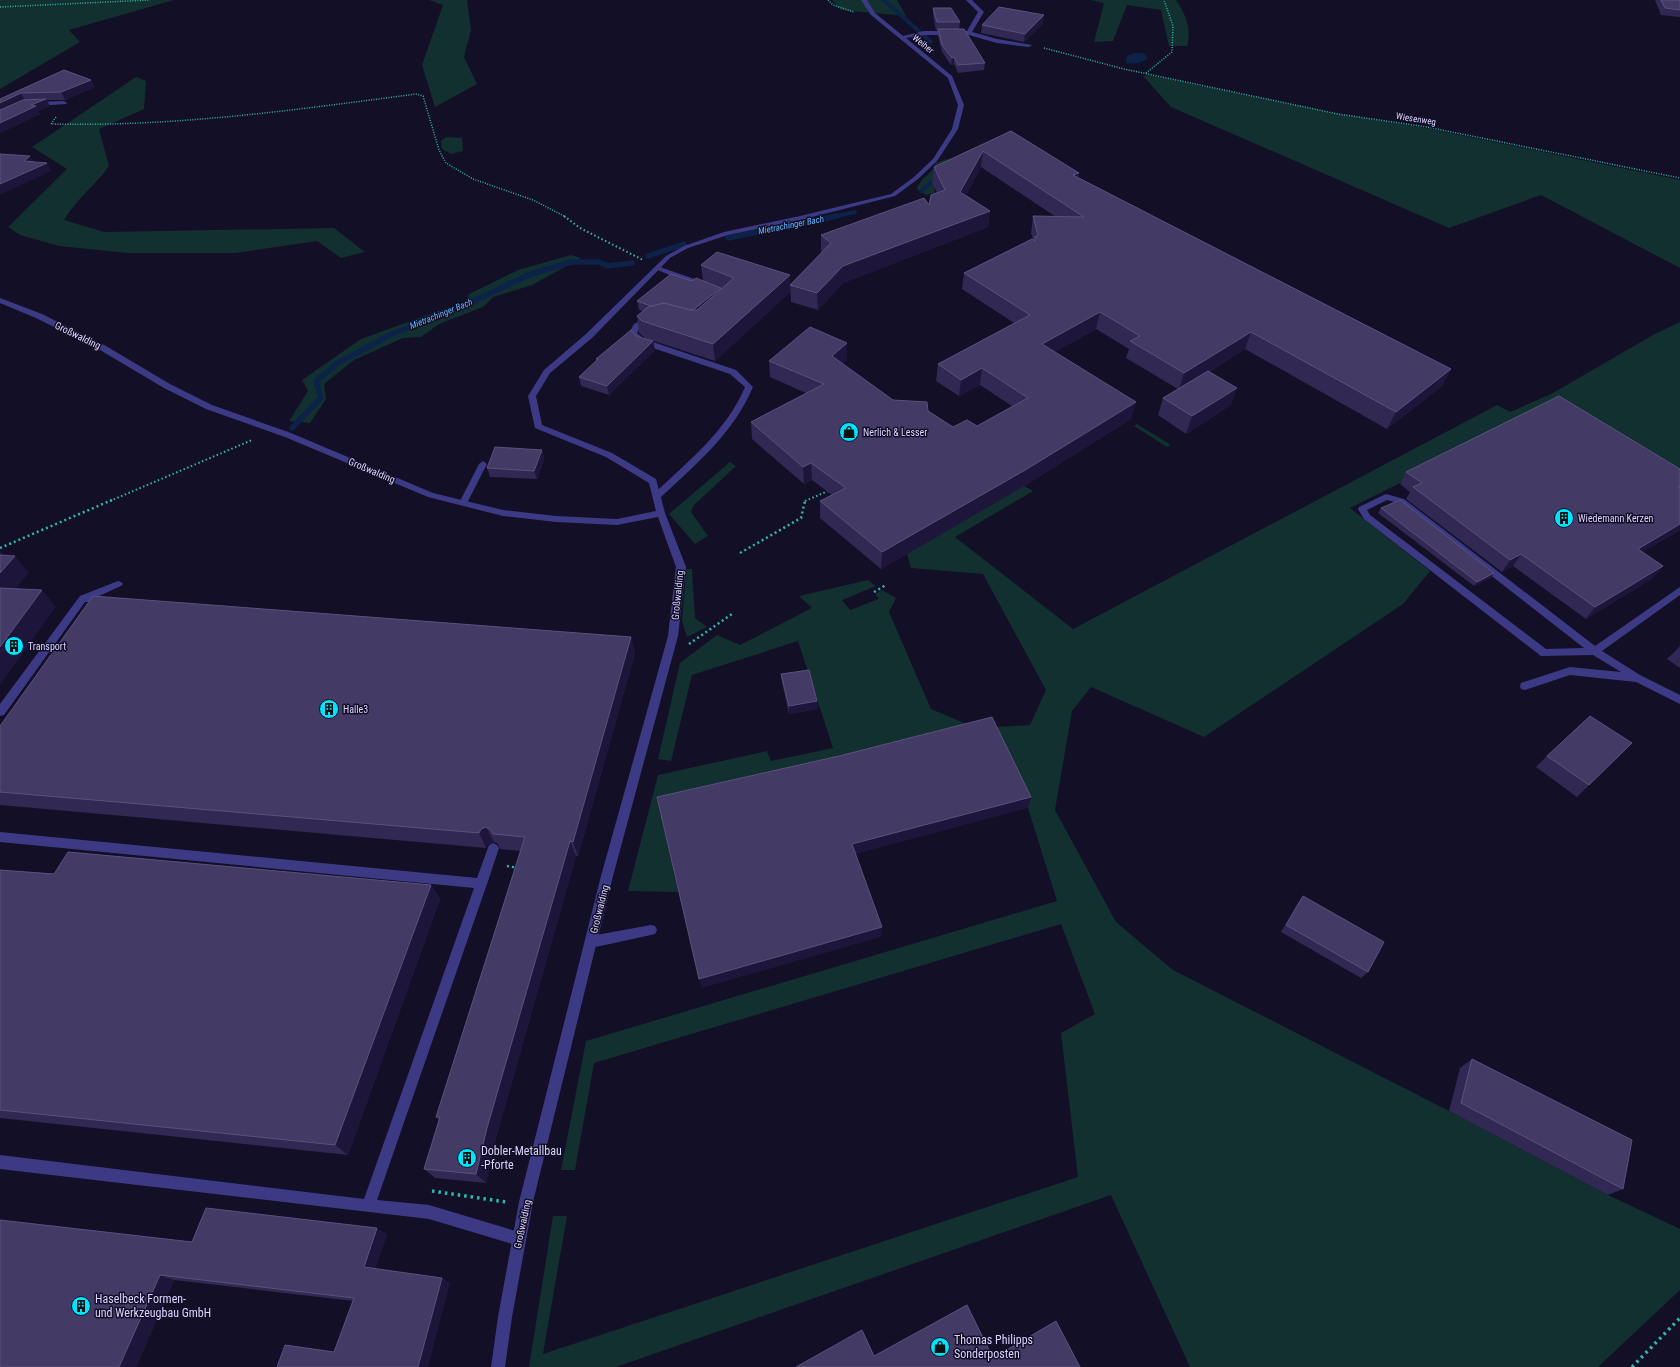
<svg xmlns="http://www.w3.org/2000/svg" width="1680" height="1367" viewBox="0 0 1680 1367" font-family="'Roboto Condensed',sans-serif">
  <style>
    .green { fill: #12302f }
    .water { fill: #0c2248 }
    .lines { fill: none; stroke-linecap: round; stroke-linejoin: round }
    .stream-far1 { stroke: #0c2248; stroke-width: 4 }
    .stream { stroke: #0c2248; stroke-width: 5.5 }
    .path-far3 { stroke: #2fb8b0; stroke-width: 1.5; stroke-dasharray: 1 1.5; stroke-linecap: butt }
    .path-far2 { stroke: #2fb8b0; stroke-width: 2; stroke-dasharray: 1.5 2.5; stroke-linecap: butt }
    .path-far1 { stroke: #2fb8b0; stroke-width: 2.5; stroke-dasharray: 2 3; stroke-linecap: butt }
    .path { stroke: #2fb8b0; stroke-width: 3.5; stroke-dasharray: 2.5 4; stroke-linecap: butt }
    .service { fill: #3d3a85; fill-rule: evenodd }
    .minor { fill: #3d3a85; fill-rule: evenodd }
    .wall { fill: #312854 }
    .shaded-wall { fill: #1d163a }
    .building { fill: #433a66; stroke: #5a527e }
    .labels { text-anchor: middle; stroke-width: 3; stroke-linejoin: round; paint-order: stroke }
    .far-street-label { font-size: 9px; fill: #d9d4ff; stroke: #130f26 }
    .far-water-label { font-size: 9px; font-style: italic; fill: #62b6ff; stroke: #130f26 }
    .street-label { font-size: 10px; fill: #d9d4ff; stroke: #130f26 }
    .poi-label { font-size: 10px; fill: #d9d4ff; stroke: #130f26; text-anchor: start }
    .near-poi-label { font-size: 12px; fill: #d9d4ff; stroke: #130f26; text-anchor: start }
  </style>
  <rect width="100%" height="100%" fill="#130f26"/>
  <path class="green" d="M 0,0 L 174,0 L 69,30 L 80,42 L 0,89 Z
    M 429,0 L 467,0 L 471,30 L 464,57 L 477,84 L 435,107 L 422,65 L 443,5 Z
    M 832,0 L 897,0 L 906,16 L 841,10 Z
    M 1090,0 L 1176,0 C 1186,15 1192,29 1187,46 L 1169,46 L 1161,10 L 1127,5 L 1113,41 L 1094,42 L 1104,3 Z
    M 1149,75 L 1338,114 L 1426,128 L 1680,180 L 1680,268 L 1541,195 L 1449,228 L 1171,107 L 1143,76 Z
    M 136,77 L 146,81 L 144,109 L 99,129 L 109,166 C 96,185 76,199 64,220 L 104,232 L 334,228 L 365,252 L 341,258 L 317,241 L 235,253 L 128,253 L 59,246 L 20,235 L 8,227 L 67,169 L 32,147 Z
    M 446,137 L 462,138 L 463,151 L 451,154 L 442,149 L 441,141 Z
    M 946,159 L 950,160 L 933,183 L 935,193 L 926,195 L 917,189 C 920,178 932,174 936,163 Z
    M 571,255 L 581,258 L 532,285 L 493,297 L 483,307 L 439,324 L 421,337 L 403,338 L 354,360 L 324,384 L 326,399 L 310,423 L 289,421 L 308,391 L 302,380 L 361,339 L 466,301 L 469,294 L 518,270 Z
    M 1680,322 L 1680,469 L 1644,447 L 1551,408 L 1350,508 L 1430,571 L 1403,604 L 1204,737 L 1091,687 L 1072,711 L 1055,810 L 1116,922 L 1173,970 L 1449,1111 L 1608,1195 L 1680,1229 L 1680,1290 L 1598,1367 L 1190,1367 L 1111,1195 L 616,1367 L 529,1367 L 553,1216 L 567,1216 L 543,1354 L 1078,1177 L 1061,1033 L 1095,1014 L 1061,924 L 594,1063 L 575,1170 L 561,1170 L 586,1041 L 1057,901 L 1028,808 L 990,729 L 660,809 L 678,892 L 628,891 L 658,775 L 767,751 L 771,761 L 833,748 L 798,641 L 692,675 L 671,761 L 658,759 L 680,663 L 717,635 L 740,645 L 812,608 L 799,596 L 868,580 L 876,586 L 842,600 L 850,610 L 879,599 L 875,594 L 882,590 L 896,598 L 889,612 L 931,709 L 976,728 L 1030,725 L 1046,690 L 983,574 L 911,568 L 907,554 L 1024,486 L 1033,491 L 955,537 L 1073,629 L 1497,405 L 1510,412 L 1551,394 L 1653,335 Z
    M 1137,424 L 1171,445 L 1167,447 L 1134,426 Z
    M 730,462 L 736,466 L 694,505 L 691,512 L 708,536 L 695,544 L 669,514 Z
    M 686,569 L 692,569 L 695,618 L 707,627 L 687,637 L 682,621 Z"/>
  <path class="water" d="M 1135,53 L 1144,53 L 1148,58 C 1141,63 1136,65 1126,63 L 1127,56 Z"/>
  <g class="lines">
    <path class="stream-far1" d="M 884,0 L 931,42
      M 921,191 L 939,176
      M 832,217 L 855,212"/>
    <path class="stream" d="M 728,238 L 837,216
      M 648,256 L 684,244
      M 292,428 L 321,398 L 316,381 L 338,363 L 390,335 L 467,304 L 531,274 L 571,262 L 599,262 L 608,266 L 632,263"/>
    <path class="path-far3" d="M 828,0 L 833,5 L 854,12
      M 0,7 L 150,0
      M 1044,48 L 1124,69 L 1338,114 L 1427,127 L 1680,178
      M 1146,73 L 1172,52 L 1173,26 L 1164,0
      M 56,117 L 51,124 C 174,127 294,110 416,94 L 423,96 L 439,150 L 446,163 L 473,179 L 533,200 L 566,217"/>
    <path class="path-far2" d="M 564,216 L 580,228 L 643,260
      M 110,501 L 252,440
      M 805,501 L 828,491"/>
    <path class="path-far1" d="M 0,548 L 112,500
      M 740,553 L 801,518 L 805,501 L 807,500
      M 874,592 L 886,585
      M 689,644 L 732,614
      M 507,866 L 518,868"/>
    <path class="path" d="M 432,1191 L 506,1202
      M 1632,1367 L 1680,1318"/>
    <path class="service" d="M 657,266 L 703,282 L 704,284 L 697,286 L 655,269 L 654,268 Z
      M 646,318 L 649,318 L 653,320 L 640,327 L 637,333 L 644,339 L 736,370 L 753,387 C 733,434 696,464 660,498 L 654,498 L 653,496 L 654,494 C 688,461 726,432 745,387 L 730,374 L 638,343 L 629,333 L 634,324 Z
      M 483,461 L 487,464 L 467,503 L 466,505 L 460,505 L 459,503 L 479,464 Z
      M 1386,494 L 1404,499 L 1595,646 L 1680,587 L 1680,595 L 1602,651 L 1640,675 L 1680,695 L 1680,704 L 1636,682 L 1570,675 L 1525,690 L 1521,689 L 1520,686 L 1521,683 L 1570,667 L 1621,672 L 1593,655 L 1541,656 L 1364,519 L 1358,509 L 1359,507 ZM 1387,500 L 1398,503 L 1584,648 L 1546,649 L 1370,515 L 1367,510 Z
      M 118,581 L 121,582 L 123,584 L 121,586 L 99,596 L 107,598 L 109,600 L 107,602 L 85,602 L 4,715 L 0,716 L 0,704 L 80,596 Z
      M 0,832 L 477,878 L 489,845 L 493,843 L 497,845 L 499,848 L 487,884 L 377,1200 L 429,1205 L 519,1232 L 524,1234 L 526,1239 L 524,1244 L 519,1246 L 429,1219 L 0,1169 L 0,1155 L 364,1199 L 474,888 L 0,842 Z
      M 651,925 L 655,926 L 657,930 L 655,934 L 651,935 L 591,948 L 587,946 L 585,942 L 587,938 L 591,936 Z"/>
    <path class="minor" d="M 861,0 L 867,0 L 875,13 L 903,36 L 924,31 L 967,31 L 978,12 L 966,0 L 972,0 L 984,12 L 972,32 L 997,39 L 1032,45 L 1029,47 L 997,43 L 969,35 L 924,35 L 906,38 L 952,76 L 964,105 L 958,129 L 937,161 L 918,179 L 895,196 L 800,220 L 728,235 L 688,248 L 670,258 L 592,338 L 550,373 L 536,396 L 542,425 L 612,453 L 656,479 L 665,513 L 686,567 L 678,636 L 613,876 L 533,1202 L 512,1317 L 505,1367 L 491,1367 L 498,1317 L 519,1202 L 601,876 L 668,636 L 676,567 L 658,517 L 617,525 L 556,522 L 503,516 L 428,497 L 285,437 L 206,409 L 164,388 L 100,350 L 36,318 L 0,303 L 0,298 L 42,314 L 106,346 L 170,384 L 212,405 L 291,433 L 433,493 L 503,510 L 556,516 L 617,519 L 656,511 L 649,483 L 606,457 L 535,428 L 528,396 L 544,370 L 586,334 L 666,256 L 684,246 L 724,232 L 800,216 L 891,194 L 914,177 L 933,159 L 952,129 L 958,105 L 948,78 L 871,15 Z
      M 64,101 L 67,103 L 66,104 L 35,106 L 32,104 L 35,102 Z"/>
  </g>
  <path class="wall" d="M 1655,0 L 1680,0 L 1680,17 L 1661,15 Z
    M 933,8 L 960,22 L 959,29 L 985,63 L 984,70 L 958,73 L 954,64 L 951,65 L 942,52 L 938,36 L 938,30 L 936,30 L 933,15 Z
    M 1043,23 L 1024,42 L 981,33 L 982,25 Z
    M 64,70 L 91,80 L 95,87 L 65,100 L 47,100 L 50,106 L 38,111 L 40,114 L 0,133 L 0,99 Z
    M 1011,131 L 1079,173 L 1078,178 L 1451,369 L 1442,386 L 1387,429 L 1245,349 L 1209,372 L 1231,405 L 1186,434 L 1158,415 L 1163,398 L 1178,389 L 1126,358 L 1129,349 L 1096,329 L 1055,352 L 1131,419 L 1024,486 L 881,569 L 820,518 L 820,501 L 832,495 L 812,480 L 804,484 L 752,439 L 751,422 L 806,393 L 770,377 L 769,361 L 847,360 L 842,364 L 893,400 L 928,411 L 953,427 L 977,426 L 1012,406 L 980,385 L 959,396 L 936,381 L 938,364 L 1014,323 L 962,289 L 964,273 L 1033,240 L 1031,233 L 1033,216 L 1056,217 L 981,167 L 966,195 L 990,211 L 988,227 L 843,283 L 818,310 L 791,302 L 790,285 L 822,253 L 821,252 L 821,235 L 929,205 L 937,193 L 932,183 L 934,167 Z
    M 701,265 L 790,292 L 715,361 L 645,338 L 639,333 L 637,316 L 643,311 L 639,310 L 637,301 L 692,281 L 703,281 Z
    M 636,336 L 653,341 L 655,350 L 609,395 L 581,386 L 579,377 L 597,361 L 596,359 Z
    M 542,450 L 544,459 L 537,479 L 490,477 L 487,468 Z
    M 1680,469 L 1680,530 L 1643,552 L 1663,566 L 1653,578 L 1586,619 L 1513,566 L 1502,572 L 1406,499 L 1410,492 L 1400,484 L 1406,472 Z
    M 1381,508 L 1491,578 L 1474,586 L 1378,513 Z
    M 631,637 L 635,653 L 578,856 L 576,856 L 496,1138 L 486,1183 L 435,1178 L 424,1169 L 439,1120 L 436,1117 L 520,851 L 500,849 L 498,844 L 494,842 L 488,844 L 486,848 L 0,805 L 0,726 Z
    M 1680,646 L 1680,668 L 1667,659 Z
    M 781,674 L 817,701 L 818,709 L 789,714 L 782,683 Z
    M 1632,743 L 1577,797 L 1536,767 L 1547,756 Z
    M 0,870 L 54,874 L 431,885 L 440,899 L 348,1155 L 0,1118 Z
    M 1303,896 L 1368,972 L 1361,978 L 1281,932 L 1298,903 Z
    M 1472,1059 L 1623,1189 L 1608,1195 L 1449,1111 L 1460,1068 Z
    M 387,1234 L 375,1269 L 450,1283 L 334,1352 L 353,1301 L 174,1280 L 136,1367 L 0,1367 L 192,1242 Z"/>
  <path class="shaded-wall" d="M 1044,15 L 1043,23 L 1024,42 L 1025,34 Z
    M 954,57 L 954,64 L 951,65 L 952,58 Z
    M 91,80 L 95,87 L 65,100 L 61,92 Z
    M 21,93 L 25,101 L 0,112 L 0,103 Z
    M 46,99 L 50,106 L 38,111 L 40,114 L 0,133 L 0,123 L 31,105 Z
    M 983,151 L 981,167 L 959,208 L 960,192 Z
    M 30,156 L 35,164 L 24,161 Z
    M 47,163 L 51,171 L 0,195 L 0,184 Z
    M 1079,173 L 1077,189 L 1073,175 Z
    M 990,211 L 988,227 L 843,283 L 818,310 L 817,293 L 843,266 Z
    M 790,275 L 790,292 L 715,361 L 713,344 Z
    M 721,288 L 722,296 L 694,319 L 693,311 Z
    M 1100,312 L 1096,329 L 1039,361 L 1042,344 Z
    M 1251,332 L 1245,349 L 1179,390 L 1184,373 Z
    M 653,341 L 655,350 L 609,395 L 607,386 Z
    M 847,343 L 847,360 L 832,373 L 832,356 Z
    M 982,368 L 980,385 L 959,396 L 961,380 Z
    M 1451,369 L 1442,386 L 1387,429 L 1396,412 Z
    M 1237,388 L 1231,405 L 1186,434 L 1192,416 Z
    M 1136,402 L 1131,419 L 1024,486 L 881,569 L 882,552 Z
    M 542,450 L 544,459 L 537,479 L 534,471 Z
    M 811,463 L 812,480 L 804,484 L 803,467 Z
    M 1680,524 L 1680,530 L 1628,561 L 1638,549 Z
    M 0,550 L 10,562 L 15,556 L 29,573 L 3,603 L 0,601 Z
    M 1521,554 L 1513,566 L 1502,572 L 1510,560 Z
    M 1663,566 L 1653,578 L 1586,619 L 1595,607 Z
    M 1494,573 L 1491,578 L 1474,586 L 1477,582 Z
    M 42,590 L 56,607 L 0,685 L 0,647 Z
    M 631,637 L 635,653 L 578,856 L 573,842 Z
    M 817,701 L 818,709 L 789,714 L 789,706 Z
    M 1031,797 L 1028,808 L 852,855 L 852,844 Z
    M 486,827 L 494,842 L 488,844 L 486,848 L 479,833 L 481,829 Z
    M 570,841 L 576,856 L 496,1138 L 486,1183 L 476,1174 L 487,1128 Z
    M 431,885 L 440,899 L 348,1155 L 335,1145 Z
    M 882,927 L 881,937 L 702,988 L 699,979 Z
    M 377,1228 L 387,1234 L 374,1272 L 364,1267 Z
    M 160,1275 L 174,1280 L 136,1367 L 119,1367 Z
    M 442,1278 L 450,1283 L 428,1367 L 418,1367 Z"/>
  <path class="building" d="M 1661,0 L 1680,0 L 1680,10 L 1665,8 Z
    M 999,7 L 1044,15 L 1025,34 L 982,25 Z
    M 933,8 L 951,8 L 960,22 L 937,22 Z
    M 938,29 L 964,29 L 985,63 L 958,65 L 954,57 L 952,58 L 942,45 Z
    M 64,70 L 91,80 L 61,92 L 21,93 L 0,103 L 0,99 Z
    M 46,99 L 31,105 L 36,106 L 0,123 L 0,110 L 23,100 Z
    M 1011,131 L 1079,173 L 1073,175 L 1451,369 L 1396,412 L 1251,332 L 1184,373 L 1130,341 L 1140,336 L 1100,312 L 1042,344 L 1136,402 L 1027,469 L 882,552 L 820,501 L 846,488 L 811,463 L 803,467 L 751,422 L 824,384 L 769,361 L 810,327 L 847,343 L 832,356 L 893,400 L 927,402 L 928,411 L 953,427 L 967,420 L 977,426 L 1028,398 L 982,368 L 961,380 L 938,364 L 1030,315 L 964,273 L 1032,239 L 1035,241 L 1035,237 L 1038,235 L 1033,216 L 1084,217 L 983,151 L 960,192 L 990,211 L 843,266 L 817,293 L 790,285 L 831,243 L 821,235 L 924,198 L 929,205 L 931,195 L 945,190 L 934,167 Z
    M 0,154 L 30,156 L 24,161 L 47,163 L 0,184 Z
    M 717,252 L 790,275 L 713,344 L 642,321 L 637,316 L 648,307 L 664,303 L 690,310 L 697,310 L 734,278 L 701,265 Z
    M 671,274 L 692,281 L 696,278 L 721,288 L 693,310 L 687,309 L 664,303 L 651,306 L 637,301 Z
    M 631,330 L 636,336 L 653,341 L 607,386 L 579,377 L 598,359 L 596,359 Z
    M 1208,371 L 1237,388 L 1192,416 L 1163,398 Z
    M 1559,396 L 1680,469 L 1680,486 L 1678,487 L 1680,488 L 1680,524 L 1638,549 L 1663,566 L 1595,607 L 1521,554 L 1510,560 L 1413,487 L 1422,483 L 1406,472 Z
    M 495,447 L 542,450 L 534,471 L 487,468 Z
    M 1400,500 L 1494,573 L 1477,582 L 1381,508 Z
    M 0,555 L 15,556 L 0,573 Z
    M 0,588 L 42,590 L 0,647 Z
    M 93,596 L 631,637 L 573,842 L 570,841 L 487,1128 L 476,1174 L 424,1169 L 440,1117 L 436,1117 L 525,837 L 493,834 L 491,830 L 486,827 L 481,829 L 479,833 L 0,792 L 0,726 Z
    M 809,670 L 817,701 L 789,706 L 781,674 Z
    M 1590,716 L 1632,743 L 1589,785 L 1547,756 Z
    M 992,717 L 1031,797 L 852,844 L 882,927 L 699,979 L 657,797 L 839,756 Z
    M 68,852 L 431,885 L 335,1145 L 0,1110 L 0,870 L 54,874 Z
    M 1303,896 L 1384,942 L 1368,972 L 1286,925 Z
    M 1472,1059 L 1632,1140 L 1623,1189 L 1461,1103 Z
    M 206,1208 L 377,1228 L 364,1267 L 442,1278 L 418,1367 L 277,1367 L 285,1345 L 334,1352 L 354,1298 L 160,1275 L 119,1367 L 0,1367 L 0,1220 L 192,1242 Z
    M 967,1305 L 993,1358 L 1056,1321 L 1080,1367 L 796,1367 L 862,1330 L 874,1356 Z"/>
  <defs>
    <g id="shop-disc" transform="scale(1)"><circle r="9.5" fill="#00e5ff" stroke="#130f26"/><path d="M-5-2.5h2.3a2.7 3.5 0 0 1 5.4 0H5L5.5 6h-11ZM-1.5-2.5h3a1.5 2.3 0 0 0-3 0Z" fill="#111"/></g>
    <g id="building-disc" transform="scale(1)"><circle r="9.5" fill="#00e5ff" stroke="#130f26"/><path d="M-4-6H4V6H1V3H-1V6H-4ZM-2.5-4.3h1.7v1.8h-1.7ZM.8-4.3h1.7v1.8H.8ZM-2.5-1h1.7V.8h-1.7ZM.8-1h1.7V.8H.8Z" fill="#111"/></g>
  </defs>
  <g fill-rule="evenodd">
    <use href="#shop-disc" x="849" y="432"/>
    <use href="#building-disc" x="1564" y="518"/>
    <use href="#building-disc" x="14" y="646"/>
    <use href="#building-disc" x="329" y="709"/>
    <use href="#building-disc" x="467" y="1158"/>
    <use href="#building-disc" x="81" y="1306"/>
    <use href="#shop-disc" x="940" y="1347"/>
  </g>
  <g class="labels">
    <g class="far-street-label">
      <text transform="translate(923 44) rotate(39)" y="3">Weiher</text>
      <text transform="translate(1416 119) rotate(9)" y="3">Wiesenweg</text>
    </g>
    <g class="far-water-label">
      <text transform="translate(791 225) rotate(-11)" y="3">Mietrachinger Bach</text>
      <text transform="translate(441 314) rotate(-22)" y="3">Mietrachinger Bach</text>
    </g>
    <g class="street-label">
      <text transform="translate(78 335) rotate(26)" y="4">Großwalding</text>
      <text transform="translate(372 470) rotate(23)" y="4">Großwalding</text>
      <text transform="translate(677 595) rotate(-84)" y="4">Großwalding</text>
      <text transform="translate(599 909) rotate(-76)" y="4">Großwalding</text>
      <text transform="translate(522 1224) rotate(-78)" y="4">Großwalding</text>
    </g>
    <g class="poi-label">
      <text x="863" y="436">Nerlich &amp; Lesser</text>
      <text x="1578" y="522">Wiedemann Kerzen</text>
      <text x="28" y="650">Transport</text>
      <text x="343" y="713">Halle3</text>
    </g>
    <g class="near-poi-label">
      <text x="481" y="1155">Dobler-Metallbau<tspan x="481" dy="14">-Pforte</tspan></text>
      <text x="95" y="1303">Haselbeck Formen-<tspan x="95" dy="14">und Werkzeugbau GmbH</tspan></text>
      <text x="954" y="1344">Thomas Philipps<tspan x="954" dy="14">Sonderposten</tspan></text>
    </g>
  </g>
</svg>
